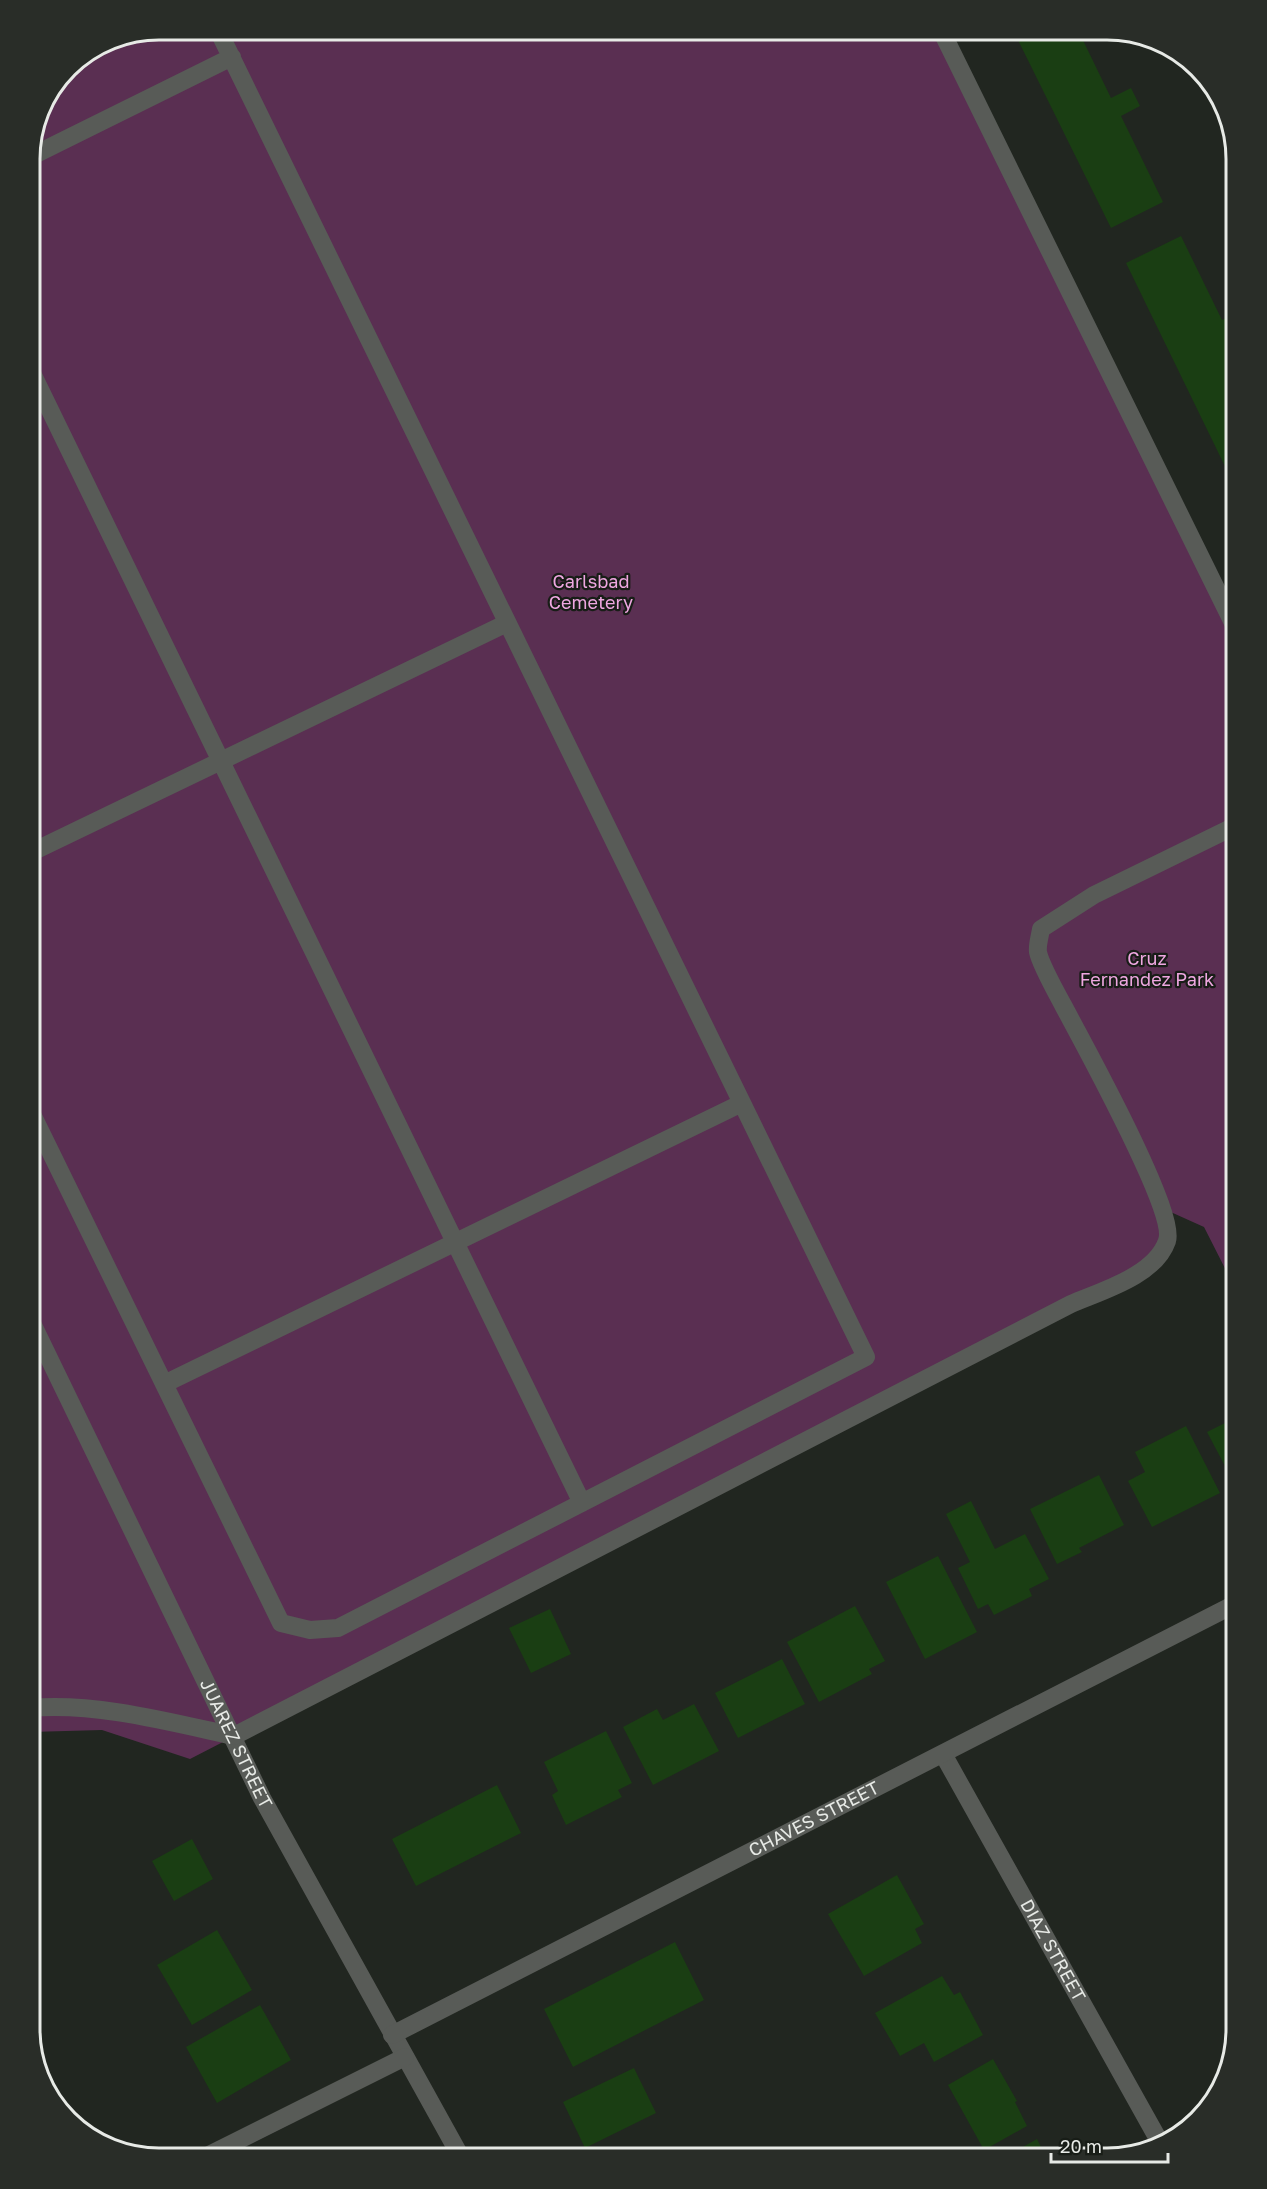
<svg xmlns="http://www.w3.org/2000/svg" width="1267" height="2189" viewBox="0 0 1267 2189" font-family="'Golos Text',sans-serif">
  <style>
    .green { fill: #5a2f52 }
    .building { fill: #1a3e13 }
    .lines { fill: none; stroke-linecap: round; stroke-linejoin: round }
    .lane { stroke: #585b57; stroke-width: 18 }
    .street { stroke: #585b57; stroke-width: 18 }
    .labels { text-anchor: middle; stroke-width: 4.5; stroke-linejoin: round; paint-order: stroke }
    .park-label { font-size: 18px; fill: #efa7e1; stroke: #181d17 }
    .street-label { font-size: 18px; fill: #e7eae6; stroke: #181d17 }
    .rim { fill: none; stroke: #e7eae6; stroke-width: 3 }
  </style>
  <rect width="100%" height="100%" fill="#212620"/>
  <path class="green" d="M 159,30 L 941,30 L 1237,631 L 1237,1292 L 1204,1227 L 1164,1209 L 1157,1257 L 1071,1304 L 190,1759 L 102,1730 L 30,1732 L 30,151 L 40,109 L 68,68 L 110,40 Z"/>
  <path class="building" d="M 1013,30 L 1078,30 L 1111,98 L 1131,88 L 1140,106 L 1121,116 L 1163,202 L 1111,228 Z
    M 1181,236 L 1222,320 L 1237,312 L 1237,338 L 1232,341 L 1237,352 L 1237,491 L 1126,263 Z
    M 1237,1417 L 1237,1484 L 1235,1485 L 1207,1432 Z
    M 1186,1426 L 1220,1493 L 1152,1527 L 1128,1481 L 1145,1472 L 1135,1452 Z
    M 1099,1475 L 1124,1525 L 1079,1548 L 1082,1552 L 1057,1564 L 1030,1509 Z
    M 971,1501 L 995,1549 L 1025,1534 L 1049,1579 L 1029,1589 L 1032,1596 L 994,1615 L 988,1604 L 978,1609 L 958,1568 L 970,1562 L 946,1514 Z
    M 938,1556 L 977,1632 L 925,1659 L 886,1582 Z
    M 855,1606 L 885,1661 L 869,1669 L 872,1674 L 819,1702 L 787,1642 Z
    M 550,1609 L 571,1654 L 531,1673 L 509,1628 Z
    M 782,1659 L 805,1704 L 738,1738 L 715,1693 Z
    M 694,1704 L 719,1751 L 653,1785 L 623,1727 L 657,1709 L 663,1720 Z
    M 606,1731 L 632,1783 L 618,1790 L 622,1797 L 566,1825 L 552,1795 L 558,1791 L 544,1762 Z
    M 497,1785 L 521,1833 L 416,1886 L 392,1839 Z
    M 192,1839 L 213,1879 L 174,1901 L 152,1861 Z
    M 897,1875 L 924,1924 L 915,1929 L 922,1943 L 864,1976 L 828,1914 Z
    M 217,1930 L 252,1990 L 192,2025 L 157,1965 Z
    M 675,1942 L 704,2000 L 573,2067 L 544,2009 Z
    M 942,1976 L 954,1995 L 960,1992 L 983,2035 L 934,2062 L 924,2043 L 900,2056 L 875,2013 Z
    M 260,2005 L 291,2060 L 217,2103 L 186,2047 Z
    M 993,2059 L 1017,2101 L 1015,2102 L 1027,2126 L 984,2150 L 948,2085 Z
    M 634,2068 L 656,2113 L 585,2148 L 563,2102 Z
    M 1037,2139 L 1047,2159 L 1001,2159 Z"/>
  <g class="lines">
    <path class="lane" d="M 941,30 L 1237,631
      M 30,157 L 232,57
      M 30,369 L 582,1503
      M 30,853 L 507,623
      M 30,1110 L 281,1623 L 310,1630 L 338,1628 L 866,1357 L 218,30
      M 164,1384 L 742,1103
      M 30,1708 C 95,1702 170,1722 234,1736"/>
    <g class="street">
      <path id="s1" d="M 30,1319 L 262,1798 L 462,2159"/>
      <path d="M 234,1736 L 1071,1304 C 1101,1291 1155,1276 1167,1241 C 1177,1212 1082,1041 1063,1005 C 1057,994 1040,963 1038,952 C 1037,945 1040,936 1041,929 L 1094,895 L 1237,825"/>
      <path id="s2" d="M 943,1754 L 1162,2146"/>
      <path id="s3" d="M 392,2035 L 1237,1603"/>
      <path d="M 201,2159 L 405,2057"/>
    </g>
  </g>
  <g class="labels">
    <g class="park-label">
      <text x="591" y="588">Carlsbad<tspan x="591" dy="21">Cemetery</tspan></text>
      <text x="1147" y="965">Cruz<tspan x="1147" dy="21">Fernandez Park</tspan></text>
    </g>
    <g class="street-label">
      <text dy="6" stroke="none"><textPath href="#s1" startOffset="472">JUAREZ STREET</textPath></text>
      <text dy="6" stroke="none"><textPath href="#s3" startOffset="474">CHAVES STREET</textPath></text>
      <text dy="6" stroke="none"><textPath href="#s2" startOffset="225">DIAZ STREET</textPath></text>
    </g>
  </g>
  <path d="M0 0H1267V2189H0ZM159 40H1107A119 119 0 0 1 1226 159V2029A119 119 0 0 1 1107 2148H159A119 119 0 0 1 40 2029V159A119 119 0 0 1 159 40Z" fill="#292d28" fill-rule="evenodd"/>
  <path class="rim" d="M159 40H1107A119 119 0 0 1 1226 159V2029A119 119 0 0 1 1107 2148H159A119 119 0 0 1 40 2029V159A119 119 0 0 1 159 40Z"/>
  <path d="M1051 2153v9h117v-9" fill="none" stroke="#e7eae6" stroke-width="3"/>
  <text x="1060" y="2153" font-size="18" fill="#e7eae6" stroke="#181d17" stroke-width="4.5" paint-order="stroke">20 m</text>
</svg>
